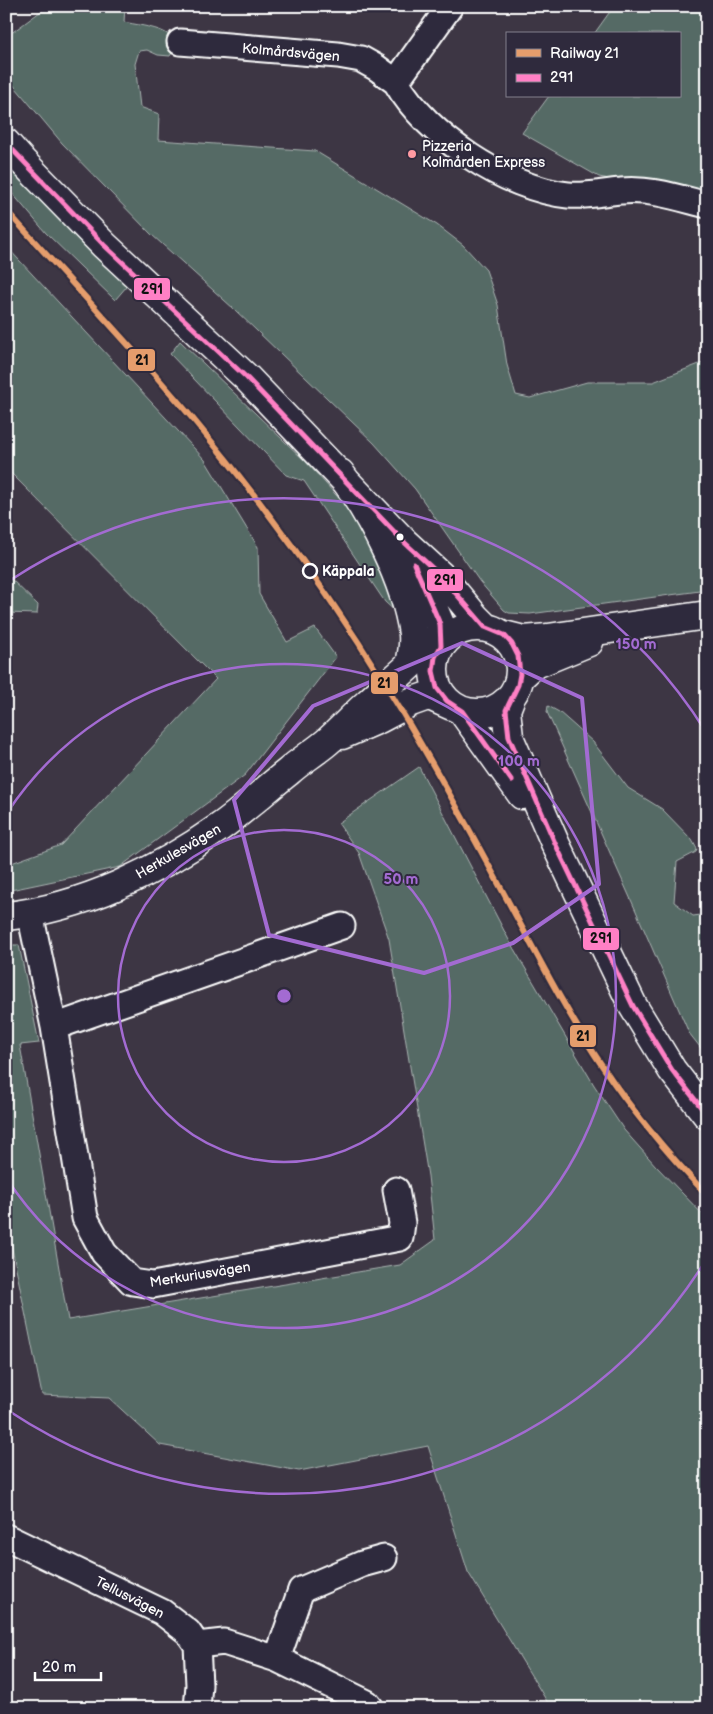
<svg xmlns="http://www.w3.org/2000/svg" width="713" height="1714" viewBox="0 0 713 1714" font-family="'Balsamiq Sans',sans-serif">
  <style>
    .green { fill: #556a65; stroke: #aab4b2 }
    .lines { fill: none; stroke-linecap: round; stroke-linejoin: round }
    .street-casing { stroke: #fff; stroke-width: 29 }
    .secondary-casing { stroke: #fff; stroke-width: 31 }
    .street { stroke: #2f2a3d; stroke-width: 25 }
    .secondary { stroke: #2f2a3d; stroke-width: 28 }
    .bus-1-casing { stroke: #2f2a3d; stroke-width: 9 }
    .bus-1 { stroke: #ff80c5; stroke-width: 5 }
    .rail-1-casing { stroke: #2f2a3d; stroke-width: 10 }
    .rail-1 { stroke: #e59d6c; stroke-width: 6 }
    .marked { fill: none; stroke: #a36bd2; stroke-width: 4; stroke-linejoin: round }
    .ring { fill: none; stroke: #a36bd2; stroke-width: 2.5 }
    .poi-dot { fill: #ff9aa2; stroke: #2f2a3d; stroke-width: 2 }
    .bus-dot { fill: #fff; stroke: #2f2a3d; stroke-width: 2 }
    .stop-dot { fill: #2f2a3d; stroke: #fff; stroke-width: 2.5 }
    .labels { text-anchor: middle; stroke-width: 4; stroke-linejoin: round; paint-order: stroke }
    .street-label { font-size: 14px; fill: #fff; stroke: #2f2a3d }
    .poi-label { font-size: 14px; fill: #fff; stroke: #2f2a3d; text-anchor: start }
    .stop-label { font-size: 14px; font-weight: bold; fill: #fff; stroke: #2f2a3d; text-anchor: start }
    .centre { fill: #a36bd2; stroke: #2f2a3d; stroke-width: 2.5 }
    .ring-label { font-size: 15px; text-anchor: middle; font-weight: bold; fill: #a36bd2; stroke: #2f2a3d; stroke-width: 4; stroke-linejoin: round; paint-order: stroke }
    .line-badge { stroke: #2f2a3d; stroke-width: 2 }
    .pale-badge-label { font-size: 14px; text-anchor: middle; font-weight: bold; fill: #111 }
  </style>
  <rect width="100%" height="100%" fill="#3d3644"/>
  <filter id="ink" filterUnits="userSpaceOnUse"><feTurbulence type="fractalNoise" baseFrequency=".02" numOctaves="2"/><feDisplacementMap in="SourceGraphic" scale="10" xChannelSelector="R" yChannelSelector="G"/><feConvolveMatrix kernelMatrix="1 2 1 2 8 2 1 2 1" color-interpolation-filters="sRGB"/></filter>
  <g filter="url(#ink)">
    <path class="green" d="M 48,6 L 125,6 L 124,22 C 136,25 168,28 173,40 C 174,43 174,46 175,48 L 170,56 L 158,55 L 147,50 L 139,51 L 135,64 L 140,107 L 159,114 L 158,140 L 315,151 L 437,225 L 463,245 L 486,270 L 498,305 L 507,365 L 516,395 L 530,398 L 587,382 L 653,382 L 707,361 L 707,590 L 530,614 L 509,613 L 504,610 L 480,582 L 415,489 L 374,443 L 234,309 L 152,235 L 62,143 L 6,76 L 6,37 Z
      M 614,6 L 707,6 L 707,198 L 599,177 L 522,133 L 549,96 L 679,96 L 679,34 L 594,34 Z
      M 6,165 L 97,259 L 127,286 L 115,300 L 46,233 L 6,186 Z
      M 6,246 L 205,460 L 258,547 L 259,594 L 287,642 L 315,628 L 336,657 L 245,775 L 120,867 L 6,891 L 6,865 L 61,845 L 216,679 L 6,468 Z
      M 180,341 L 306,462 L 355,516 L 383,564 L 397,613 L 385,602 L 304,481 L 286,475 L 170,354 Z
      M 6,578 L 10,578 L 38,605 L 37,614 L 6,613 Z
      M 548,706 L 559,712 L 593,742 L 628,788 L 662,809 L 692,840 L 697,849 L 696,852 L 677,862 L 674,902 L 693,916 L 701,915 L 702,917 L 707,946 L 707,1056 L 689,1033 L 636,911 L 547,712 Z
      M 419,767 L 511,944 L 594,1085 L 624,1130 L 656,1166 L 707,1219 L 707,1708 L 551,1708 L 468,1572 L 428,1446 L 299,1471 L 160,1445 L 109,1398 L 42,1395 L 6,1219 L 6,945 L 19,945 L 39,1043 L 20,1045 L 68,1320 L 400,1265 L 435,1240 L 428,1176 L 389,939 L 359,853 L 338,823 Z"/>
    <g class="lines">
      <g class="street-casing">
        <path id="street" d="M 450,6 L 396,82 C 427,136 506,189 568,195 C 586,197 604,192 621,191 C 650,188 679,198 707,205
          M 180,42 L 338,55 L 361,59 L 377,68 L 396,82
          M 30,913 L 54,1027 L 85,1218 L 104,1253 L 132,1282 L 153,1285 L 400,1238 L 402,1223 L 396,1190
          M 54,1027 L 342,926
          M 6,1537 L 162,1612 L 188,1632 L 197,1645 L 224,1642 L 277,1659 L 367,1703 L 371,1708
          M 277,1659 L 301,1590 L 362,1564 L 384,1558
          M 197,1708 L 199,1685 L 197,1645"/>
      </g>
      <g class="secondary-casing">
        <path id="secondary" d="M 6,143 L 24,163 L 104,245 L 247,378 L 404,542 L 441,576 L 475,617 L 485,627
          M 410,553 L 440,624 L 441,646
          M434 670a43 43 0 1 1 86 0a43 43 0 1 1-86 0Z
          M 504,635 L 524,640 L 548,638 L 707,615
          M 520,677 L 533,665 L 589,642
          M 511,697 L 506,710 L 509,737 L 555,843 L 633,1006 L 672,1070 L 707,1115
          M 462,711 L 522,795
          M 342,735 L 379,719 L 411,702 L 425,697 L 432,697 L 452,706
          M 6,916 C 83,908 158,871 220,827 C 244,810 265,790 288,772 C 300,761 314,753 327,742 C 341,730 354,715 368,703 C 381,690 396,678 410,665 C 412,655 414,644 413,634 C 406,582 371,514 340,473"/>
      </g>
      <use href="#street" class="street"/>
      <use href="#secondary" class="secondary"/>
      <g class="bus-1-casing">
        <path id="bus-1" d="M 6,143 L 104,245 L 247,378 L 404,542 L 441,576 L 485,627 L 504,635 L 512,644 L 518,656 L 520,674 L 518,685 L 506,710 L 509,737 L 555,843 L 633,1006 L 672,1070 L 707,1115
          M 414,564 L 440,624 L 441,646 L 435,657 L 433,671 L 437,688 L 447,701 L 462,711 L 512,781"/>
      </g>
      <use href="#bus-1" class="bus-1"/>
      <g class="rail-1-casing">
        <path id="rail-1" d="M 6,210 C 69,280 133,348 193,419 C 265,505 331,596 389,691 C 432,760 471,832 509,903 C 539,959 568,1015 603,1067 C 633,1113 669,1155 707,1195"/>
      </g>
      <use href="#rail-1" class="rail-1"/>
    </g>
  </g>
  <path class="marked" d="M 462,643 L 582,698 L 599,884 L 513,943 L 424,973 L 269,935 L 234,800 L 313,706 Z"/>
  <g class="ring">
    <circle cx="284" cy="996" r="166"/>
    <path d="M7 813A332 332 0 1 1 7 1179"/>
    <path d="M706 1260A498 498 0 0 1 9 1411M9 581A498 498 0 0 1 706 732"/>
  </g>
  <circle class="poi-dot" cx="412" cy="154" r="5"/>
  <circle class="bus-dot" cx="400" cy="537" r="4.5"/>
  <circle class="stop-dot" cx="310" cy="571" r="7"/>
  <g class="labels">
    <g class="street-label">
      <text transform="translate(291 52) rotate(5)" y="5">Kolmårdsvägen</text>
      <text transform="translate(178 851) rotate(-30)" y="5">Herkulesvägen</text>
      <text transform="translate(200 1274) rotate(-9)" y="5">Merkuriusvägen</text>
      <text transform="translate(130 1597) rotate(27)" y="5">Tellusvägen</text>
    </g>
    <g class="poi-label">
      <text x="422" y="151">Pizzeria<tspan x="422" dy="16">Kolmården Express</tspan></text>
    </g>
    <g class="stop-label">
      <text x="322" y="576">Käppala</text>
    </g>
  </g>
  <circle cx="284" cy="996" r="8" class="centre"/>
  <g class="ring-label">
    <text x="636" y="649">150 m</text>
    <text x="519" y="766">100 m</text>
    <text x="401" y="884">50 m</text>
  </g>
  <g class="line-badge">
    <rect x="133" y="277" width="38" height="24" rx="5" fill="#ff80c5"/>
    <rect x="127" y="348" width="29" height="24" rx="5" fill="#e59d6c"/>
    <rect x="426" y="568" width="38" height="24" rx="5" fill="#ff80c5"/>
    <rect x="370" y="671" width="29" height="24" rx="5" fill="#e59d6c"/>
    <rect x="582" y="927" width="38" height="24" rx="5" fill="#ff80c5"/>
    <rect x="569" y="1024" width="28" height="24" rx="5" fill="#e59d6c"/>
  </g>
  <g class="pale-badge-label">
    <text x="152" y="294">291</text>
    <text x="142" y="365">21</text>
    <text x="445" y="585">291</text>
    <text x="384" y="688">21</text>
    <text x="601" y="943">291</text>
    <text x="583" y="1041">21</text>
  </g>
  <rect width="713" height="1714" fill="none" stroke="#2f2a3d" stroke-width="25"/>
  <rect x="12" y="12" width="688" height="1689" fill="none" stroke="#fff" stroke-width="2" filter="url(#ink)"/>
  <rect x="506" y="32" width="175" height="65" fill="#2f2a3d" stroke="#827f8b"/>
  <rect x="516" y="49" width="25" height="8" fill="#e59d6c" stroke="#827f8b"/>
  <text x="550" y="58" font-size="15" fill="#ffffff">Railway 21</text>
  <rect x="516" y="74" width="25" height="8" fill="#ff80c5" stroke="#827f8b"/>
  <text x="550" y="82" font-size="15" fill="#ffffff">291</text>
  <path d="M35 1672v8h66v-8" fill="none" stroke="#ffffff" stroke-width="2.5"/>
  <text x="42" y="1672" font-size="15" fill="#ffffff" stroke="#2f2a3d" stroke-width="4" paint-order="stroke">20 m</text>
</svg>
